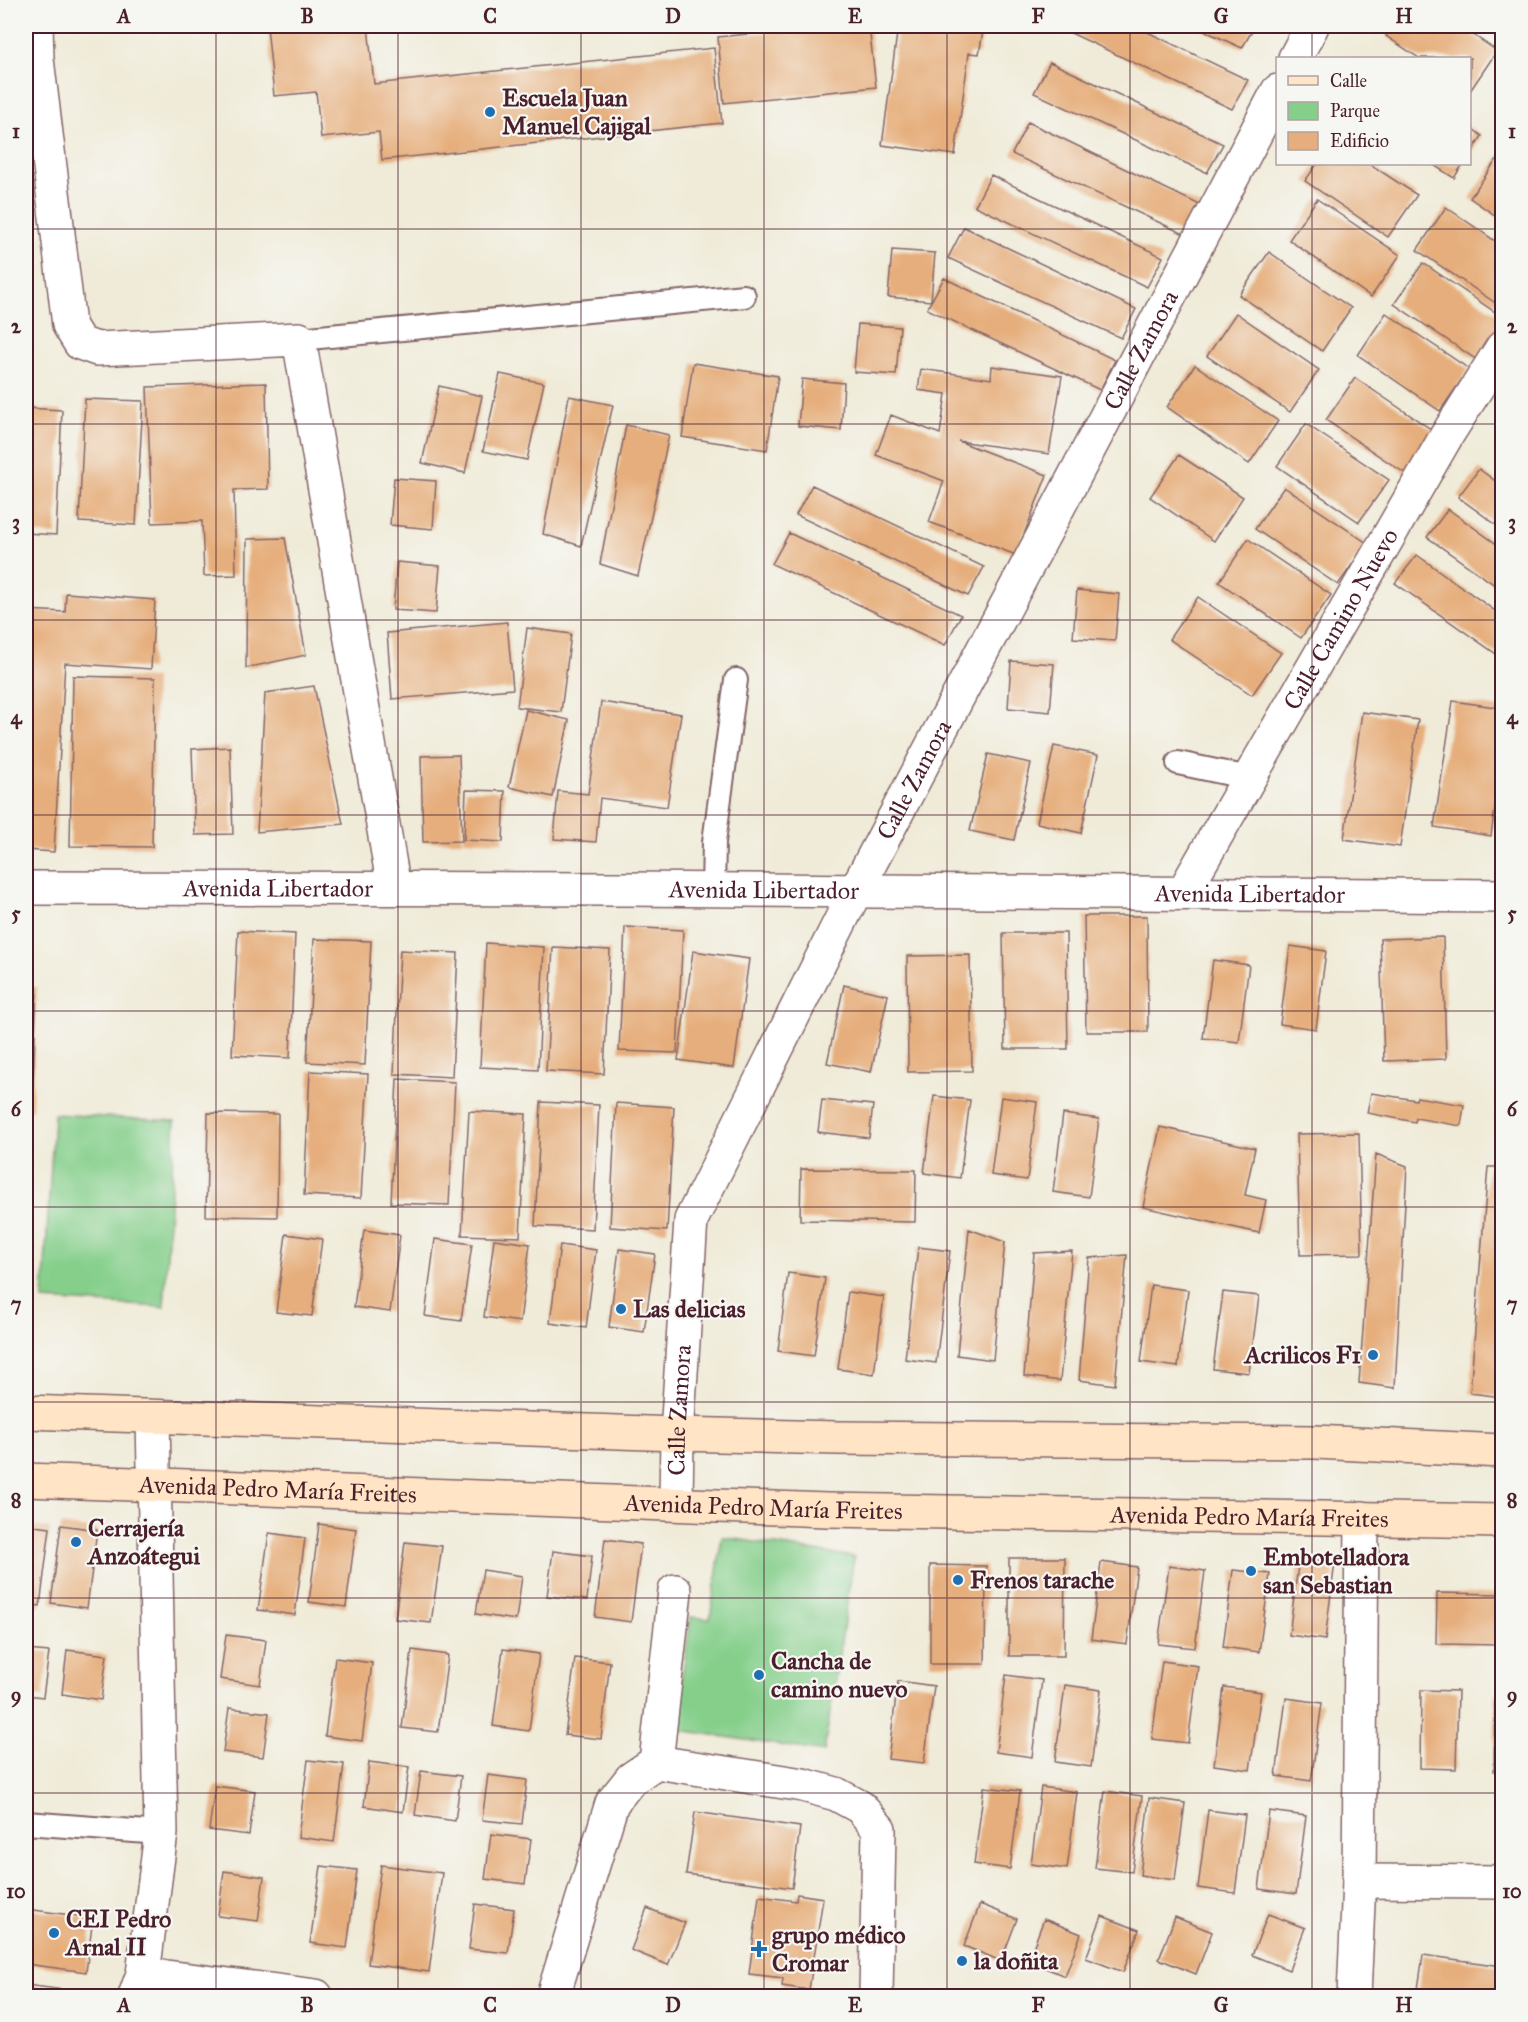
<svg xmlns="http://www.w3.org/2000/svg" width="1528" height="2022" viewBox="0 0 1528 2022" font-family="'IM FELL Great Primer',serif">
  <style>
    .green { fill: #85cf8b; stroke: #68775b; stroke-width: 1.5 }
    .building { fill: #e6ae7c }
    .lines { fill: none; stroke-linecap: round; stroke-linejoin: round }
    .lane-casing { stroke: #846668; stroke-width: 26 }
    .street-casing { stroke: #846668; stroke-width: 36 }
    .secondary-casing { stroke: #846668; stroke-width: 36 }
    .lane { stroke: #fff; stroke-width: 22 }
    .street { stroke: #fff; stroke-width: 33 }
    .secondary { stroke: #ffe4c6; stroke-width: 33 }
    .grid { fill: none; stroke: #4a1f2b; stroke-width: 1.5; stroke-opacity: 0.55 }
    .poi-dot { fill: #1f6fb2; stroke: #f6f6f2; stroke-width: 2 }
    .labels { text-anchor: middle; stroke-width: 4.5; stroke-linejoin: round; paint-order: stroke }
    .poi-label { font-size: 24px; font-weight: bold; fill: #4a1f2b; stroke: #f6f6f2; text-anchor: start }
    .street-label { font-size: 24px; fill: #4a1f2b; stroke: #f6f6f2 }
    .neatline { fill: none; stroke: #4a1f2b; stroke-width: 2 }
    .grid-label { font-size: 20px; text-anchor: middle; font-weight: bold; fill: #4a1f2b }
  </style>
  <rect width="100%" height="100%" fill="#f6f6f2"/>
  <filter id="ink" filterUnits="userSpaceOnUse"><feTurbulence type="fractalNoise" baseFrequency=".0167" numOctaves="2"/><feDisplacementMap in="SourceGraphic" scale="12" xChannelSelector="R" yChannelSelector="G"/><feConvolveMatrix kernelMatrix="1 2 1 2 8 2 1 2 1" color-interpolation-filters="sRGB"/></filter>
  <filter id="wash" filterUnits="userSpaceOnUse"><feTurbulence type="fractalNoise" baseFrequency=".008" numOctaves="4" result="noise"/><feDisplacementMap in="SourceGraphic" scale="24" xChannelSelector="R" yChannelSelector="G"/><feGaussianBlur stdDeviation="1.35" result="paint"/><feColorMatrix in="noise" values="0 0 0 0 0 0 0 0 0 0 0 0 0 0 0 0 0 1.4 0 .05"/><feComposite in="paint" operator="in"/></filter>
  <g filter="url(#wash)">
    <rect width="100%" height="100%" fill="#f0ebd8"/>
    <path class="green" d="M 54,1114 L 175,1121 L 164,1307 L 43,1300 Z
      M 722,1537 L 854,1557 L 824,1752 L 674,1729 L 691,1617 L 710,1619 Z"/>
    <g id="blocks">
      <path class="building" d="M 267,26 L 368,26 L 374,84 L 714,48 L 722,123 L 382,160 L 379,132 L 321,138 L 316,92 L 274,96 Z
        M 830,26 L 869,26 L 876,87 L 724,103 L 718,37 Z
        M 898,26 L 984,26 L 979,54 L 969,53 L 955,155 L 882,145 Z
        M 1061,26 L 1135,26 L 1248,80 L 1232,109 L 1060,28 Z
        M 1194,26 L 1255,26 L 1242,48 Z
        M 1393,26 L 1460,26 L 1497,51 L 1470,91 L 1470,58 L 1419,58 L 1386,36 Z
        M 1050,62 L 1223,144 L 1207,173 L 1034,93 Z
        M 1028,122 L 1200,205 L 1184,234 L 1012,154 Z
        M 1470,127 L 1482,136 L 1470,155 Z
        M 1499,156 L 1502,159 L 1502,220 L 1470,198 Z
        M 1317,164 L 1370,164 L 1417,195 L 1388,237 L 1305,181 Z
        M 1432,164 L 1463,164 L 1454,178 Z
        M 991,175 L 1163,257 L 1147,287 L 975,206 Z
        M 1317,199 L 1400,255 L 1371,297 L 1289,240 Z
        M 1446,207 L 1502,246 L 1502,302 L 1500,306 L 1417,250 Z
        M 964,227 L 1136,309 L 1121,338 L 948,258 Z
        M 892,250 L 935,253 L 931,301 L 888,297 Z
        M 1269,252 L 1351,308 L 1322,351 L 1239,295 Z
        M 1423,263 L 1502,317 L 1502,323 L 1477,360 L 1394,304 Z
        M 944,278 L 1115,360 L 1100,390 L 927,309 Z
        M 1236,313 L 1319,370 L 1290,412 L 1207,356 Z
        M 1386,313 L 1469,369 L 1440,411 L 1358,355 Z
        M 858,324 L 900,327 L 896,375 L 854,372 Z
        M 693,363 L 778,376 L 767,450 L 682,437 Z
        M 1195,365 L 1278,421 L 1249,464 L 1167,407 Z
        M 992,366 L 1062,376 L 1049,454 L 958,441 L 1047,475 L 1016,555 L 929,522 L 944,481 L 876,455 L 891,415 L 940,434 L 946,394 L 918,390 L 921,369 L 991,379 Z
        M 500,374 L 544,383 L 527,460 L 483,451 Z
        M 1355,378 L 1438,434 L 1409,476 L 1326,420 Z
        M 802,379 L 844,383 L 841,430 L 798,426 Z
        M 266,383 L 268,489 L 234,490 L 236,575 L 204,576 L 202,521 L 152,523 L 147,387 Z
        M 439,386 L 482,396 L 465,473 L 422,463 Z
        M 569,396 L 613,405 L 581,546 L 543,534 Z
        M 85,399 L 143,401 L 136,525 L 79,522 Z
        M 26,408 L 62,410 L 56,535 L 26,533 Z
        M 1306,424 L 1389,480 L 1359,522 L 1277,466 Z
        M 626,425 L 669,435 L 638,576 L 600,564 Z
        M 1179,455 L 1243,497 L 1214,541 L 1150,497 Z
        M 1479,469 L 1502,486 L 1502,529 L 1458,497 Z
        M 394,478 L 436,481 L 433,529 L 390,525 Z
        M 812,485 L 984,567 L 968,596 L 796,515 Z
        M 1284,487 L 1367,543 L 1338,585 L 1255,529 Z
        M 1448,509 L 1502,548 L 1502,590 L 1427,537 Z
        M 789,533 L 961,615 L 945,645 L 772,564 Z
        M 285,538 L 306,655 L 246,668 L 247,539 Z
        M 1248,539 L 1331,595 L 1301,638 L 1219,582 Z
        M 1417,555 L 1502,616 L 1502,658 L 1395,583 Z
        M 397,562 L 440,566 L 436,613 L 393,610 Z
        M 1077,590 L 1119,594 L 1115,641 L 1073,638 Z
        M 66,593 L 155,600 L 151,669 L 65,663 L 54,852 L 26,850 L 26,610 L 65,612 Z
        M 1198,597 L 1281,653 L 1252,695 L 1169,639 Z
        M 507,622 L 513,689 L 392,699 L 387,633 Z
        M 527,628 L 571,634 L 561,712 L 517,707 Z
        M 1011,661 L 1054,664 L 1050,712 L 1008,708 Z
        M 73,676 L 155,678 L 152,847 L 70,846 Z
        M 314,686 L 343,824 L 257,832 L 265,693 Z
        M 1453,701 L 1502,708 L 1502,757 L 1491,836 L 1434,827 Z
        M 601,702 L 681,714 L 667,807 L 600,798 L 596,842 L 554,839 L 558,791 L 588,794 Z
        M 526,710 L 569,720 L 553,797 L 509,787 Z
        M 1362,712 L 1418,720 L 1400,847 L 1344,839 Z
        M 1054,746 L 1098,755 L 1081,833 L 1037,823 Z
        M 230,747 L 233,834 L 195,835 L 192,749 Z
        M 988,754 L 1031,763 L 1014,840 L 970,831 Z
        M 459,755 L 462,841 L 423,842 L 421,756 Z
        M 466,790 L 505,791 L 503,842 L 464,840 Z
        M 1084,916 L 1147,916 L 1148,1032 L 1086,1032 Z
        M 625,927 L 683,930 L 677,1053 L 619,1051 Z
        M 238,931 L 295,934 L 290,1058 L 232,1055 Z
        M 1003,933 L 1066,933 L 1068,1049 L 1005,1049 Z
        M 1443,937 L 1446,1059 L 1384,1061 L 1380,939 Z
        M 314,939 L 371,941 L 365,1065 L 307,1062 Z
        M 486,943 L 544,947 L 538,1070 L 480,1067 Z
        M 1290,946 L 1326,951 L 1316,1029 L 1280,1024 Z
        M 553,947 L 610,950 L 604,1074 L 546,1071 Z
        M 400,950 L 458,953 L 452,1077 L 394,1074 Z
        M 693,951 L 749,959 L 734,1068 L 678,1060 Z
        M 970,955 L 972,1071 L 908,1072 L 907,956 Z
        M 1213,960 L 1249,965 L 1239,1042 L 1203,1038 Z
        M 844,985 L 888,995 L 871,1072 L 827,1063 Z
        M 26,986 L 37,987 L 32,1110 L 26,1110 Z
        M 310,1071 L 368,1074 L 361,1198 L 304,1195 Z
        M 397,1079 L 455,1082 L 449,1205 L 391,1203 Z
        M 1371,1093 L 1416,1100 L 1417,1097 L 1464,1105 L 1461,1126 L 1416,1118 L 1415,1122 L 1367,1113 Z
        M 934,1096 L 970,1100 L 960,1178 L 924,1173 Z
        M 1001,1097 L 1037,1102 L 1027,1180 L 991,1175 Z
        M 822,1100 L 873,1105 L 869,1138 L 818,1132 Z
        M 541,1102 L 599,1105 L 593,1229 L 535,1226 Z
        M 616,1103 L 674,1107 L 667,1231 L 610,1227 Z
        M 469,1111 L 526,1114 L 520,1237 L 462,1235 Z
        M 208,1113 L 278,1114 L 277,1217 L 206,1216 Z
        M 1063,1114 L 1099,1119 L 1089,1197 L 1053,1192 Z
        M 1160,1127 L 1255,1148 L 1245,1195 L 1266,1200 L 1259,1233 L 1143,1207 Z
        M 1359,1133 L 1362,1254 L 1300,1255 L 1297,1134 Z
        M 1376,1154 L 1407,1166 L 1395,1388 L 1359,1383 Z
        M 1488,1167 L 1502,1167 L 1502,1397 L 1470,1393 Z
        M 801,1169 L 916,1170 L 915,1222 L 800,1220 Z
        M 969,1229 L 1005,1242 L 993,1360 L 957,1355 Z
        M 364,1230 L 400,1235 L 390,1312 L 354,1307 Z
        M 286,1234 L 322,1239 L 312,1316 L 276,1312 Z
        M 435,1239 L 472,1244 L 461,1321 L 425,1316 Z
        M 494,1239 L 530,1244 L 520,1322 L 484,1317 Z
        M 560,1245 L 596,1250 L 586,1328 L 550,1323 Z
        M 918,1247 L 950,1251 L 936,1363 L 905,1359 Z
        M 619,1249 L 655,1254 L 644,1332 L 609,1327 Z
        M 1072,1251 L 1060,1381 L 1024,1376 L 1034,1253 Z
        M 1127,1255 L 1115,1385 L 1079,1380 L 1089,1258 Z
        M 788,1273 L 825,1278 L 814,1356 L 778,1351 Z
        M 1151,1285 L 1188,1290 L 1178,1367 L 1141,1362 Z
        M 848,1292 L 884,1297 L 874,1374 L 838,1369 Z
        M 1223,1292 L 1259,1296 L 1249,1373 L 1213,1369 Z
        M 319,1524 L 356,1529 L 346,1607 L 309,1602 Z
        M 26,1525 L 50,1528 L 40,1606 L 26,1604 Z
        M 61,1525 L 97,1530 L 87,1608 L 51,1603 Z
        M 269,1533 L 305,1538 L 295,1615 L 258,1610 Z
        M 605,1539 L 641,1544 L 631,1622 L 595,1617 Z
        M 405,1542 L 442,1546 L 431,1623 L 395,1619 Z
        M 553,1551 L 592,1556 L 587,1600 L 547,1596 Z
        M 1009,1558 L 1065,1558 L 1064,1656 L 1009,1656 Z
        M 1299,1558 L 1335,1562 L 1325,1640 L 1289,1635 Z
        M 1101,1562 L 1137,1567 L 1127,1644 L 1091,1639 Z
        M 930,1565 L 986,1566 L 985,1664 L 930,1664 Z
        M 1169,1566 L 1205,1571 L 1195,1648 L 1158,1644 Z
        M 483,1570 L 522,1576 L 516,1620 L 476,1614 Z
        M 1233,1570 L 1270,1574 L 1259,1652 L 1223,1647 Z
        M 1437,1593 L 1502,1594 L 1502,1645 L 1436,1644 Z
        M 226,1635 L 266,1640 L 260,1685 L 220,1679 Z
        M 503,1649 L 539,1654 L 529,1731 L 493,1726 Z
        M 26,1650 L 49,1652 L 43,1697 L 26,1695 Z
        M 67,1650 L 107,1655 L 101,1700 L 62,1694 Z
        M 412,1650 L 448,1655 L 438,1732 L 402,1728 Z
        M 335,1658 L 372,1663 L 362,1741 L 325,1736 Z
        M 575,1658 L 610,1662 L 601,1739 L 565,1735 Z
        M 1162,1661 L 1198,1666 L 1188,1743 L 1152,1739 Z
        M 1006,1675 L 1042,1680 L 1032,1757 L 996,1752 Z
        M 898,1681 L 934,1686 L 924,1763 L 888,1759 Z
        M 1065,1685 L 1101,1690 L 1091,1767 L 1055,1762 Z
        M 1224,1687 L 1261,1692 L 1250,1770 L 1214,1765 Z
        M 1421,1690 L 1458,1691 L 1456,1769 L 1420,1768 Z
        M 1495,1693 L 1502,1693 L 1502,1772 L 1494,1771 Z
        M 1286,1698 L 1322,1703 L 1311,1781 L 1276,1776 Z
        M 229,1708 L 269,1713 L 263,1757 L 223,1752 Z
        M 308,1760 L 344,1764 L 334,1842 L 298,1837 Z
        M 369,1762 L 409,1767 L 403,1812 L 364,1806 Z
        M 421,1771 L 461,1776 L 455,1821 L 415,1815 Z
        M 488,1775 L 527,1780 L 522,1824 L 482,1820 Z
        M 215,1786 L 255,1791 L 249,1835 L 209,1830 Z
        M 984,1787 L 1020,1791 L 1010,1869 L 974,1864 Z
        M 1041,1787 L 1077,1792 L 1067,1869 L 1031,1864 Z
        M 1105,1791 L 1142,1796 L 1132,1872 L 1095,1868 Z
        M 1149,1798 L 1185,1803 L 1175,1880 L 1140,1875 Z
        M 1208,1810 L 1245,1815 L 1235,1893 L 1198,1888 Z
        M 1269,1811 L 1306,1816 L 1296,1894 L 1259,1889 Z
        M 695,1812 L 800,1827 L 792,1888 L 686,1874 Z
        M 491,1834 L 531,1839 L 525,1884 L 485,1879 Z
        M 381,1865 L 442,1873 L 429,1972 L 368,1964 Z
        M 321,1866 L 357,1870 L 347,1948 L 310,1943 Z
        M 224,1871 L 264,1877 L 258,1921 L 218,1916 Z
        M 797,1894 L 823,1898 L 809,1990 L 782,1986 L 783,1978 L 749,1974 L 759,1896 L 796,1901 Z
        M 475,1904 L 514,1909 L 508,1953 L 469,1949 Z
        M 980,1904 L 1017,1919 L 1001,1961 L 964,1946 Z
        M 647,1908 L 685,1923 L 668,1965 L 631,1950 Z
        M 26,1909 L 93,1918 L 86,1972 L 26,1964 Z
        M 1268,1914 L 1305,1928 L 1289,1970 L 1252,1955 Z
        M 1102,1916 L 1139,1930 L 1123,1972 L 1086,1958 Z
        M 1175,1917 L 1212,1932 L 1196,1974 L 1159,1959 Z
        M 1044,1919 L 1081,1934 L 1065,1976 L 1028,1961 Z
        M 1423,1955 L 1502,1966 L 1502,1996 L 1417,1996 Z
        M 26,1985 L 96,1994 L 95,1996 L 26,1996 Z"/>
    </g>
  </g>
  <g filter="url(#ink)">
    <use href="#blocks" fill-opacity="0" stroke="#846668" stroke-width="1.5"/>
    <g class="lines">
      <g class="lane-casing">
        <path id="lane" d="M 299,339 L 744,296
          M 1178,763 L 1249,778
          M 713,890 L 714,842 L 736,680
          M 26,1823 L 161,1833"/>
      </g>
      <g class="street-casing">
        <g id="street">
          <path d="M 36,26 L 37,59 L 69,325 L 80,343 L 97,349 L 299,339 L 394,888"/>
          <path d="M 1295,58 L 1312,26"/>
          <path id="s1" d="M 26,888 L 627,889 L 1502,896"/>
          <path id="s2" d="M 1183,893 L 1447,435 L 1502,348"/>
          <path id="s3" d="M 676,1503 L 677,1434 L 691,1220 L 856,890 L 1278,91"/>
          <path d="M 656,1762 L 803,1785 L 836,1794 L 860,1807 L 879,1829 L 876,1996"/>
          <path d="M 1359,1881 L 1502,1882"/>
          <path d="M 143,1974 L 316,1996"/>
          <path d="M 135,1996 L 143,1974 L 161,1833 L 153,1417"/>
          <path d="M 553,1996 L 612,1803 L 631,1779 L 656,1762 L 675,1591"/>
          <path d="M 1354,1996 L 1359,1881 L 1362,1518"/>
        </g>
      </g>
      <g class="secondary-casing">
        <g id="secondary">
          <path d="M 26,1412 L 677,1434 L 838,1438 L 1315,1442 L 1502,1451"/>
          <path id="s4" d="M 26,1480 L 827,1510 L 1502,1521"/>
        </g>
      </g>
      <use href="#lane" class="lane"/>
      <use href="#street" class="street"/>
      <use href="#secondary" class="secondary"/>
    </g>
  </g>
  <path class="grid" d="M 216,26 L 216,1996M 398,26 L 398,1996M 581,26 L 581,1996M 764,26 L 764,1996M 947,26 L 947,1996M 1130,26 L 1130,1996M 1312,26 L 1312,58M 1312,164 L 1312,1996M 26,229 L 1502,229M 26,424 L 1502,424M 26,620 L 1502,620M 26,815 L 1502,815M 26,1011 L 1502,1011M 26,1207 L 1502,1207M 26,1402 L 1502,1402M 26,1598 L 1502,1598M 26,1793 L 1502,1793"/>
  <g class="poi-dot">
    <circle cx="490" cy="112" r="6"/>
    <circle cx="621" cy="1309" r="6"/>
    <circle cx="1373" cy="1355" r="6"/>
    <circle cx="76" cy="1542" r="6"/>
    <circle cx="1251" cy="1571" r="6"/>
    <circle cx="958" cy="1580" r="6"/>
    <circle cx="759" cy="1675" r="6"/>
    <circle cx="54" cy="1933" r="6"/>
    <path d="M756 1940h6v6h6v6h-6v6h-6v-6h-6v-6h6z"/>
    <circle cx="962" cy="1961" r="6"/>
  </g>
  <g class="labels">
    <g class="poi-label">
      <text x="502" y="106">Escuela Juan<tspan x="502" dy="28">Manuel Cajigal</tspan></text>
      <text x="633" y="1317">Las delicias</text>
      <text x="1361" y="1363" text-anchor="end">Acrilicos F1</text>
      <text x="88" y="1536">Cerrajería<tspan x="88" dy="28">Anzoátegui</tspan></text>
      <text x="1263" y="1565">Embotelladora<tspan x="1263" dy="28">san Sebastian</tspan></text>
      <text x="970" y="1588">Frenos tarache</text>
      <text x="771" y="1669">Cancha de<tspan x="771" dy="28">camino nuevo</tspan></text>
      <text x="66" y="1927">CEI Pedro<tspan x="66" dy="28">Arnal II</tspan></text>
      <text x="772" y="1943">grupo médico<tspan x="772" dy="28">Cromar</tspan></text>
      <text x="974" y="1969">la doñita</text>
    </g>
    <g class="street-label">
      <text dy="8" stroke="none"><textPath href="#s3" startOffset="1263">Calle Zamora</textPath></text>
      <text dy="8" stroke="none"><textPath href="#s2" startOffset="316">Calle Camino Nuevo</textPath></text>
      <text dy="8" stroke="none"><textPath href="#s3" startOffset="777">Calle Zamora</textPath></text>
      <text dy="8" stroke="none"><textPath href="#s1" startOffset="252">Avenida Libertador</textPath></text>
      <text dy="8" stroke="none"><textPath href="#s1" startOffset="738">Avenida Libertador</textPath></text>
      <text dy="8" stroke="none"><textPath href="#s1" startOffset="1224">Avenida Libertador</textPath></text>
      <text dy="8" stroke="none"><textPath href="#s3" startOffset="93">Calle Zamora</textPath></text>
      <text dy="8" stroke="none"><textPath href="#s4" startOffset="252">Avenida Pedro María Freites</textPath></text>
      <text dy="8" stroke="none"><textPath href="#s4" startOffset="738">Avenida Pedro María Freites</textPath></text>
      <text dy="8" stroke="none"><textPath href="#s4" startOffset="1224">Avenida Pedro María Freites</textPath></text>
    </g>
  </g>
  <rect width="1528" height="2022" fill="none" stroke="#f6f6f2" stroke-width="66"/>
  <rect x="1276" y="57" width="195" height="108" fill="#f6f6f2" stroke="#b1a0a2" stroke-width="1.5"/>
  <rect x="1288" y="76" width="30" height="9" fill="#ffe4c6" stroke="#b1a0a2" stroke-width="1.5"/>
  <text x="1330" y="87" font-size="18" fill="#4a1f2b">Calle</text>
  <rect x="1288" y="102" width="30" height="18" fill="#85cf8b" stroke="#b1a0a2" stroke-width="1.5"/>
  <text x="1330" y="117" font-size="18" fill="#4a1f2b">Parque</text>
  <rect x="1288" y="132" width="30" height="18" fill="#e6ae7c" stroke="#b1a0a2" stroke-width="1.5"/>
  <text x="1330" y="147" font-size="18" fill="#4a1f2b">Edificio</text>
  <rect x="33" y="33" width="1462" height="1956" class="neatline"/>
  <g class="grid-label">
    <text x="124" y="23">A</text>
    <text x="307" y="23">B</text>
    <text x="490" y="23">C</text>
    <text x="673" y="23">D</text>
    <text x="855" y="23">E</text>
    <text x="1038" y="23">F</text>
    <text x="1221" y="23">G</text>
    <text x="1404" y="23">H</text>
    <text x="16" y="138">1</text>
    <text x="1512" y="138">1</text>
    <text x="16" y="333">2</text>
    <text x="1512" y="333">2</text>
    <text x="16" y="529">3</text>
    <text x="1512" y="529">3</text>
    <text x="16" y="724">4</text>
    <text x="1512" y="724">4</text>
    <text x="16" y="920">5</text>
    <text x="1512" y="920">5</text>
    <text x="16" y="1116">6</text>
    <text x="1512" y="1116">6</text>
    <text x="16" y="1311">7</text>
    <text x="1512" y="1311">7</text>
    <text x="16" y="1507">8</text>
    <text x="1512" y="1507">8</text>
    <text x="16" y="1702">9</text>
    <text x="1512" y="1702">9</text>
    <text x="16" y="1898">10</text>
    <text x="1512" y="1898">10</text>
    <text x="124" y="2012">A</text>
    <text x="307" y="2012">B</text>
    <text x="490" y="2012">C</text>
    <text x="673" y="2012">D</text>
    <text x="855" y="2012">E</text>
    <text x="1038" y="2012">F</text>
    <text x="1221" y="2012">G</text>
    <text x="1404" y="2012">H</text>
  </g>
</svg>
